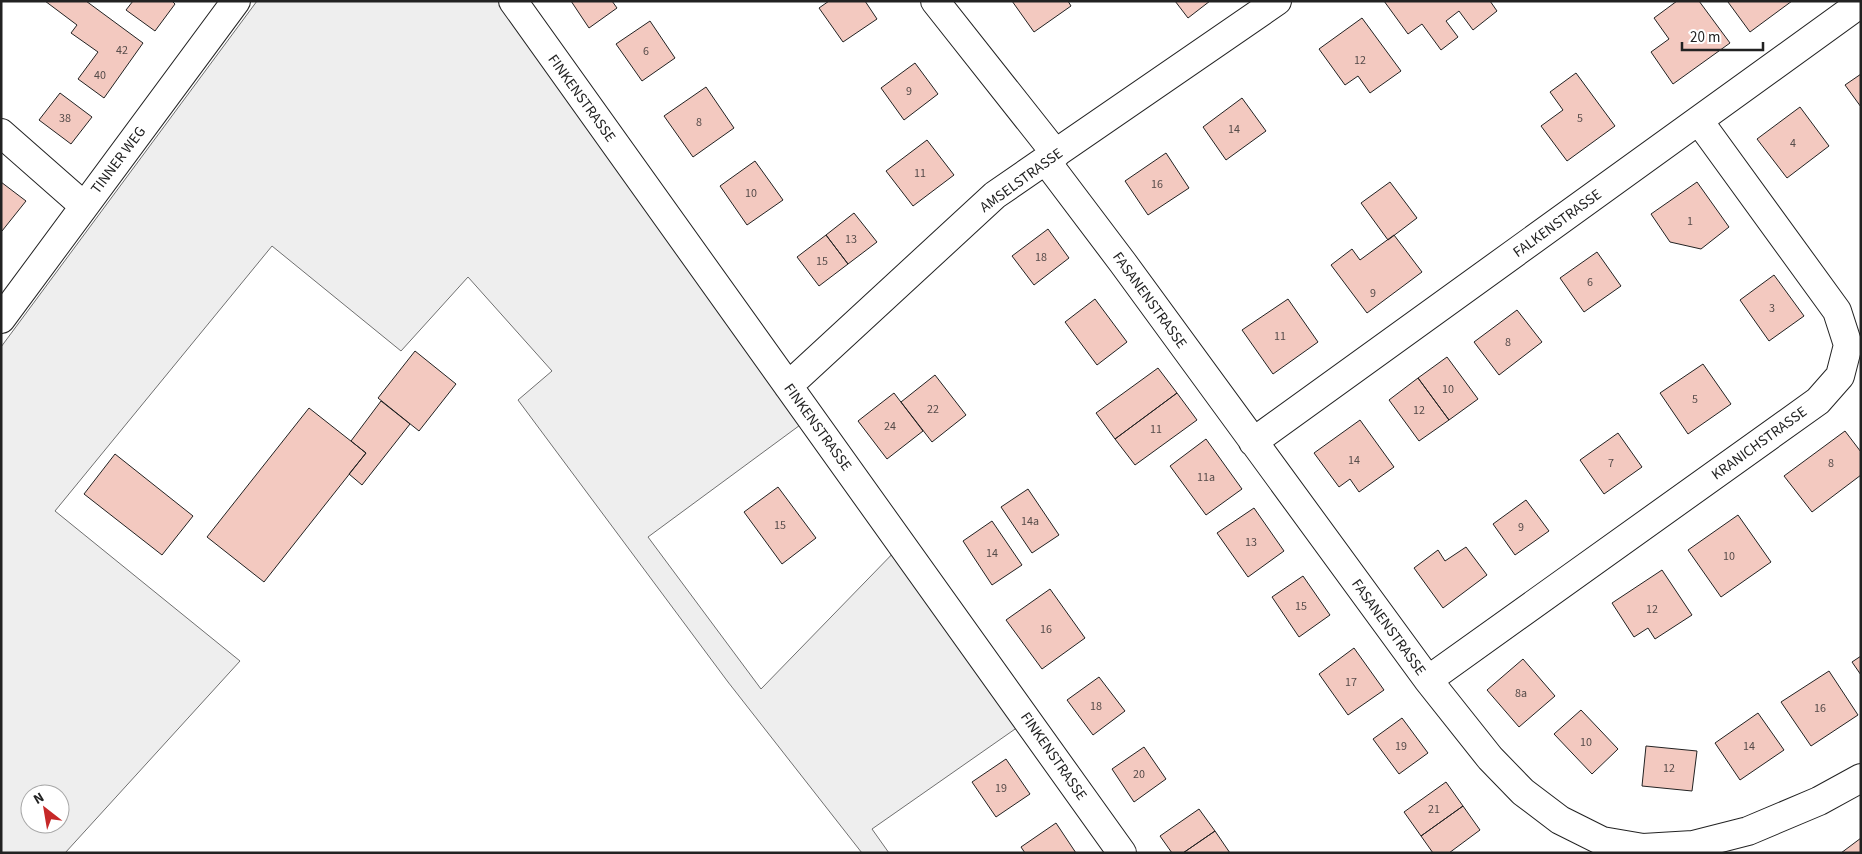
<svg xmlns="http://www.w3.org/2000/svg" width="1862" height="854" viewBox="0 0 1862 854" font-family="'Source Sans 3',sans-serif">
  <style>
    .green { fill: #eee; stroke: #6f6f6f; fill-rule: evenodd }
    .building { fill: #f3c9c0; stroke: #222 }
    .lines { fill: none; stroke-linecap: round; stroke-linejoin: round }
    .minor-casing { stroke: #222; stroke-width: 30 }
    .minor { stroke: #fff; stroke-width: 28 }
    .labels { text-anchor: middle; stroke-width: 4; stroke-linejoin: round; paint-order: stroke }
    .number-label { font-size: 12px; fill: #564c4a }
    .street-label { font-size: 15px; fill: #222; stroke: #fff }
  </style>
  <rect width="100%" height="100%" fill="#fff"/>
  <path class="green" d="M 257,1 L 513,1 L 811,417 L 648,537 L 761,689 L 902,544 L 1028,720 L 872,829 L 889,853 L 862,853 L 728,682 L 518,400 L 552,371 L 468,277 L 401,351 L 272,246 L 55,511 L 240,661 L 65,853 L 1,853 L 1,347 ZM 30,794 L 60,794 L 60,824 L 30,824 Z"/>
  <path class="building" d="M 45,1 L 86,1 L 143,43 L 104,98 L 78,79 L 98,52 L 71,33 L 77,25 Z
    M 133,1 L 172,1 L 175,4 L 155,31 L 126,10 Z
    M 571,1 L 612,1 L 617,8 L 589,28 Z
    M 829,1 L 865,1 L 877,19 L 843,42 L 819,8 Z
    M 1012,1 L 1068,1 L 1071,6 L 1034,32 Z
    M 1175,1 L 1210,1 L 1188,18 Z
    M 1384,1 L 1490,1 L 1497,11 L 1473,30 L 1459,11 L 1446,21 L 1458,37 L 1441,50 L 1422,24 L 1408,34 Z
    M 1677,1 L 1699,1 L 1730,43 L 1673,84 L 1651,52 L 1669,39 L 1654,18 Z
    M 1729,1 L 1792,1 L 1750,32 L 1728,2 Z
    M 1362,18 L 1401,71 L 1370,93 L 1358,76 L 1345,85 L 1319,49 Z
    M 650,21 L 675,58 L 642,81 L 616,44 Z
    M 915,63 L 938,94 L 904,120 L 881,88 Z
    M 1576,73 L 1615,126 L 1567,161 L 1541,126 L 1563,110 L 1550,92 Z
    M 1861,74 L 1861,107 L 1845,85 Z
    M 706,87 L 734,128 L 693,157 L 664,116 Z
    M 60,93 L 92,117 L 71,144 L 39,120 Z
    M 1242,98 L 1266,131 L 1226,160 L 1203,127 Z
    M 1800,107 L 1829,146 L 1787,178 L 1757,139 Z
    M 927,140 L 954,175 L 913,206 L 886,171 Z
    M 1166,153 L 1189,188 L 1148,215 L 1125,181 Z
    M 755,161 L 783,200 L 747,225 L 720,186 Z
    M 1,182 L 26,201 L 2,231 L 1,231 Z
    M 1390,182 L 1417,218 L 1388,240 L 1361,203 Z
    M 1697,182 L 1729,227 L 1701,249 L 1670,242 L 1651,214 Z
    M 854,213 L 877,242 L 848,264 L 826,235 Z
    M 1048,229 L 1069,258 L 1034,285 L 1012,256 Z
    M 826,235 L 848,264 L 819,286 L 797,257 Z
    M 1394,235 L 1422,272 L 1367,313 L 1331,265 L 1352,249 L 1360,260 Z
    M 1597,252 L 1621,286 L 1584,312 L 1560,278 Z
    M 1774,275 L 1804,316 L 1769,341 L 1740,300 Z
    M 1095,299 L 1127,342 L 1097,365 L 1065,322 Z
    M 1288,299 L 1318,342 L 1273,374 L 1242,330 Z
    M 1517,310 L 1542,342 L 1499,375 L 1474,342 Z
    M 415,351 L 456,384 L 419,431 L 378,398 Z
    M 1447,357 L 1478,399 L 1449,420 L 1418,378 Z
    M 1703,364 L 1731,404 L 1688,434 L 1660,393 Z
    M 1158,368 L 1177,393 L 1115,439 L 1096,413 Z
    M 935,375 L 966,415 L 932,442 L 901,402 Z
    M 1418,378 L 1449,420 L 1419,441 L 1389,400 Z
    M 894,393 L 923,431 L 887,459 L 858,421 Z
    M 1177,393 L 1197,420 L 1135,465 L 1115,439 Z
    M 381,401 L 410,424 L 362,485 L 349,474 L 366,453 L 351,441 Z
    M 309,408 L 366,453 L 264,582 L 207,537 Z
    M 1360,420 L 1394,467 L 1359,492 L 1350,479 L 1339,487 L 1314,453 Z
    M 1845,431 L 1861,452 L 1861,475 L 1812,512 L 1784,476 Z
    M 1618,433 L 1642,467 L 1604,494 L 1580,460 Z
    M 1206,439 L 1242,489 L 1206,515 L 1170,466 Z
    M 115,454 L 193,516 L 162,555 L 84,494 Z
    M 778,487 L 816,538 L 782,564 L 744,512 Z
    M 1028,489 L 1059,535 L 1032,553 L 1001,507 Z
    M 1526,500 L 1549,531 L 1515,555 L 1493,524 Z
    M 1254,508 L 1284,551 L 1248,577 L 1217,533 Z
    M 1738,515 L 1771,562 L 1721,597 L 1688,550 Z
    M 992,521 L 1022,565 L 992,585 L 963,541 Z
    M 1466,547 L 1487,575 L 1443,608 L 1414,568 L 1438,550 L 1445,561 Z
    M 1662,570 L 1692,615 L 1655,639 L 1648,628 L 1634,637 L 1612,603 Z
    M 1303,576 L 1330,615 L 1299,637 L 1272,597 Z
    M 1050,589 L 1085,638 L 1042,669 L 1006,620 Z
    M 1354,648 L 1384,690 L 1348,715 L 1319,674 Z
    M 1861,656 L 1861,675 L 1852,662 Z
    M 1523,659 L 1555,696 L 1519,727 L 1487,690 Z
    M 1829,671 L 1858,715 L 1811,746 L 1781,702 Z
    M 1099,677 L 1125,711 L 1093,735 L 1067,700 Z
    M 1581,710 L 1618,749 L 1592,774 L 1554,734 Z
    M 1758,713 L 1784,750 L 1740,780 L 1715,743 Z
    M 1402,718 L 1428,753 L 1399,774 L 1373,739 Z
    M 1646,746 L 1697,751 L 1692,791 L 1642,786 Z
    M 1144,747 L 1166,779 L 1134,802 L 1112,769 Z
    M 1006,759 L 1030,794 L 996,817 L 972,782 Z
    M 1446,782 L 1463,806 L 1421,836 L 1404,812 Z
    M 1463,806 L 1480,830 L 1449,853 L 1433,853 L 1421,836 Z
    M 1199,809 L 1215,831 L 1183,853 L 1172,853 L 1160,836 Z
    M 1056,823 L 1076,853 L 1025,853 L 1021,847 Z
    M 1215,831 L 1230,853 L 1183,853 Z
    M 1861,838 L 1861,853 L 1841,853 Z"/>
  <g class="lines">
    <g class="minor-casing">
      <path id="minor" d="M 513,1 L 1122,853
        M 935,1 L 1056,154
        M 1,133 L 84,206
        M 1046,161 L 1123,263 L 1428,680 L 1490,758 L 1523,792 L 1560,820 L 1602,841 L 1643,848 L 1693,845 L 1748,831 L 1819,801 L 1861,778
        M 1,319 L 236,1
        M 788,386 L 995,195 L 1277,1
        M 1253,442 L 1861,3
        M 1428,680 L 1818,401 L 1840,376 L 1848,345 L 1837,311 L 1699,121"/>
    </g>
    <use href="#minor" class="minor"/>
  </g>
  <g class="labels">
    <g class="number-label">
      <text x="122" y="54">42</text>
      <text x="646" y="55">6</text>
      <text x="1360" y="64">12</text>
      <text x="100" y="79">40</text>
      <text x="909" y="95">9</text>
      <text x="65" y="122">38</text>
      <text x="1580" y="122">5</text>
      <text x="699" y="126">8</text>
      <text x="1234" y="133">14</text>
      <text x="1793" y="147">4</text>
      <text x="920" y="177">11</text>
      <text x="1157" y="188">16</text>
      <text x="751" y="197">10</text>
      <text x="1690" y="225">1</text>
      <text x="851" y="243">13</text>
      <text x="1041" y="261">18</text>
      <text x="822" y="265">15</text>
      <text x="1590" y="286">6</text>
      <text x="1373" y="297">9</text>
      <text x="1772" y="312">3</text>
      <text x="1280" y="340">11</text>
      <text x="1508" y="346">8</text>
      <text x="1448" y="393">10</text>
      <text x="1695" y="403">5</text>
      <text x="933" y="413">22</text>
      <text x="1419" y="414">12</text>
      <text x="890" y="430">24</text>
      <text x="1156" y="433">11</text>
      <text x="1354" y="464">14</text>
      <text x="1611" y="467">7</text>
      <text x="1831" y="467">8</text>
      <text x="1206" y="481">11a</text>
      <text x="1030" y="525">14a</text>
      <text x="780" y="529">15</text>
      <text x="1521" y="531">9</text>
      <text x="1251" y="546">13</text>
      <text x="992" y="557">14</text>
      <text x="1729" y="560">10</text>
      <text x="1301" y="610">15</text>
      <text x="1652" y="613">12</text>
      <text x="1046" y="633">16</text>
      <text x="1351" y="686">17</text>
      <text x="1521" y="697">8a</text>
      <text x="1096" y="710">18</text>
      <text x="1820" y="712">16</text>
      <text x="1586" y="746">10</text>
      <text x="1401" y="750">19</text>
      <text x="1749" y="750">14</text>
      <text x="1669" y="772">12</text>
      <text x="1139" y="778">20</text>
      <text x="1001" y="792">19</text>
      <text x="1434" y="813">21</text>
    </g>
    <g class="street-label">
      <text transform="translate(582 98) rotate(54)" y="5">FINKENSTRASSE</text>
      <text transform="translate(118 160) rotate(-53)" y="5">TINNER WEG</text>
      <text transform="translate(1021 180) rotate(-36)" y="5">AMSELSTRASSE</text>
      <text transform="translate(1557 223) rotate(-36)" y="5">FALKENSTRASSE</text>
      <text transform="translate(1150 300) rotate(54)" y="5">FASANENSTRASSE</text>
      <text transform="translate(818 427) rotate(54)" y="5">FINKENSTRASSE</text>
      <text transform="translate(1759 443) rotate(-36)" y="5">KRANICHSTRASSE</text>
      <text transform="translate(1389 627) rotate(54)" y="5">FASANENSTRASSE</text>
      <text transform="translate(1054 756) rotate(55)" y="5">FINKENSTRASSE</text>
    </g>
  </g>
  <rect width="1862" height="854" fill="none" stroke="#222222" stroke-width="5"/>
  <g transform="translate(45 809) rotate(329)"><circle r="24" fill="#ffffff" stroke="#a7a7a7"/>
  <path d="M0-4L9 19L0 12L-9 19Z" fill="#c62828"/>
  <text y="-8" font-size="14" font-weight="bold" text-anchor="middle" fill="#222222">N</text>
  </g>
  <path d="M1682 42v8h81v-8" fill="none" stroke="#222222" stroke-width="2.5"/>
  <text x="1690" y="42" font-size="15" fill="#222222" stroke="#ffffff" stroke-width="4" paint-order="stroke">20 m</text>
</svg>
